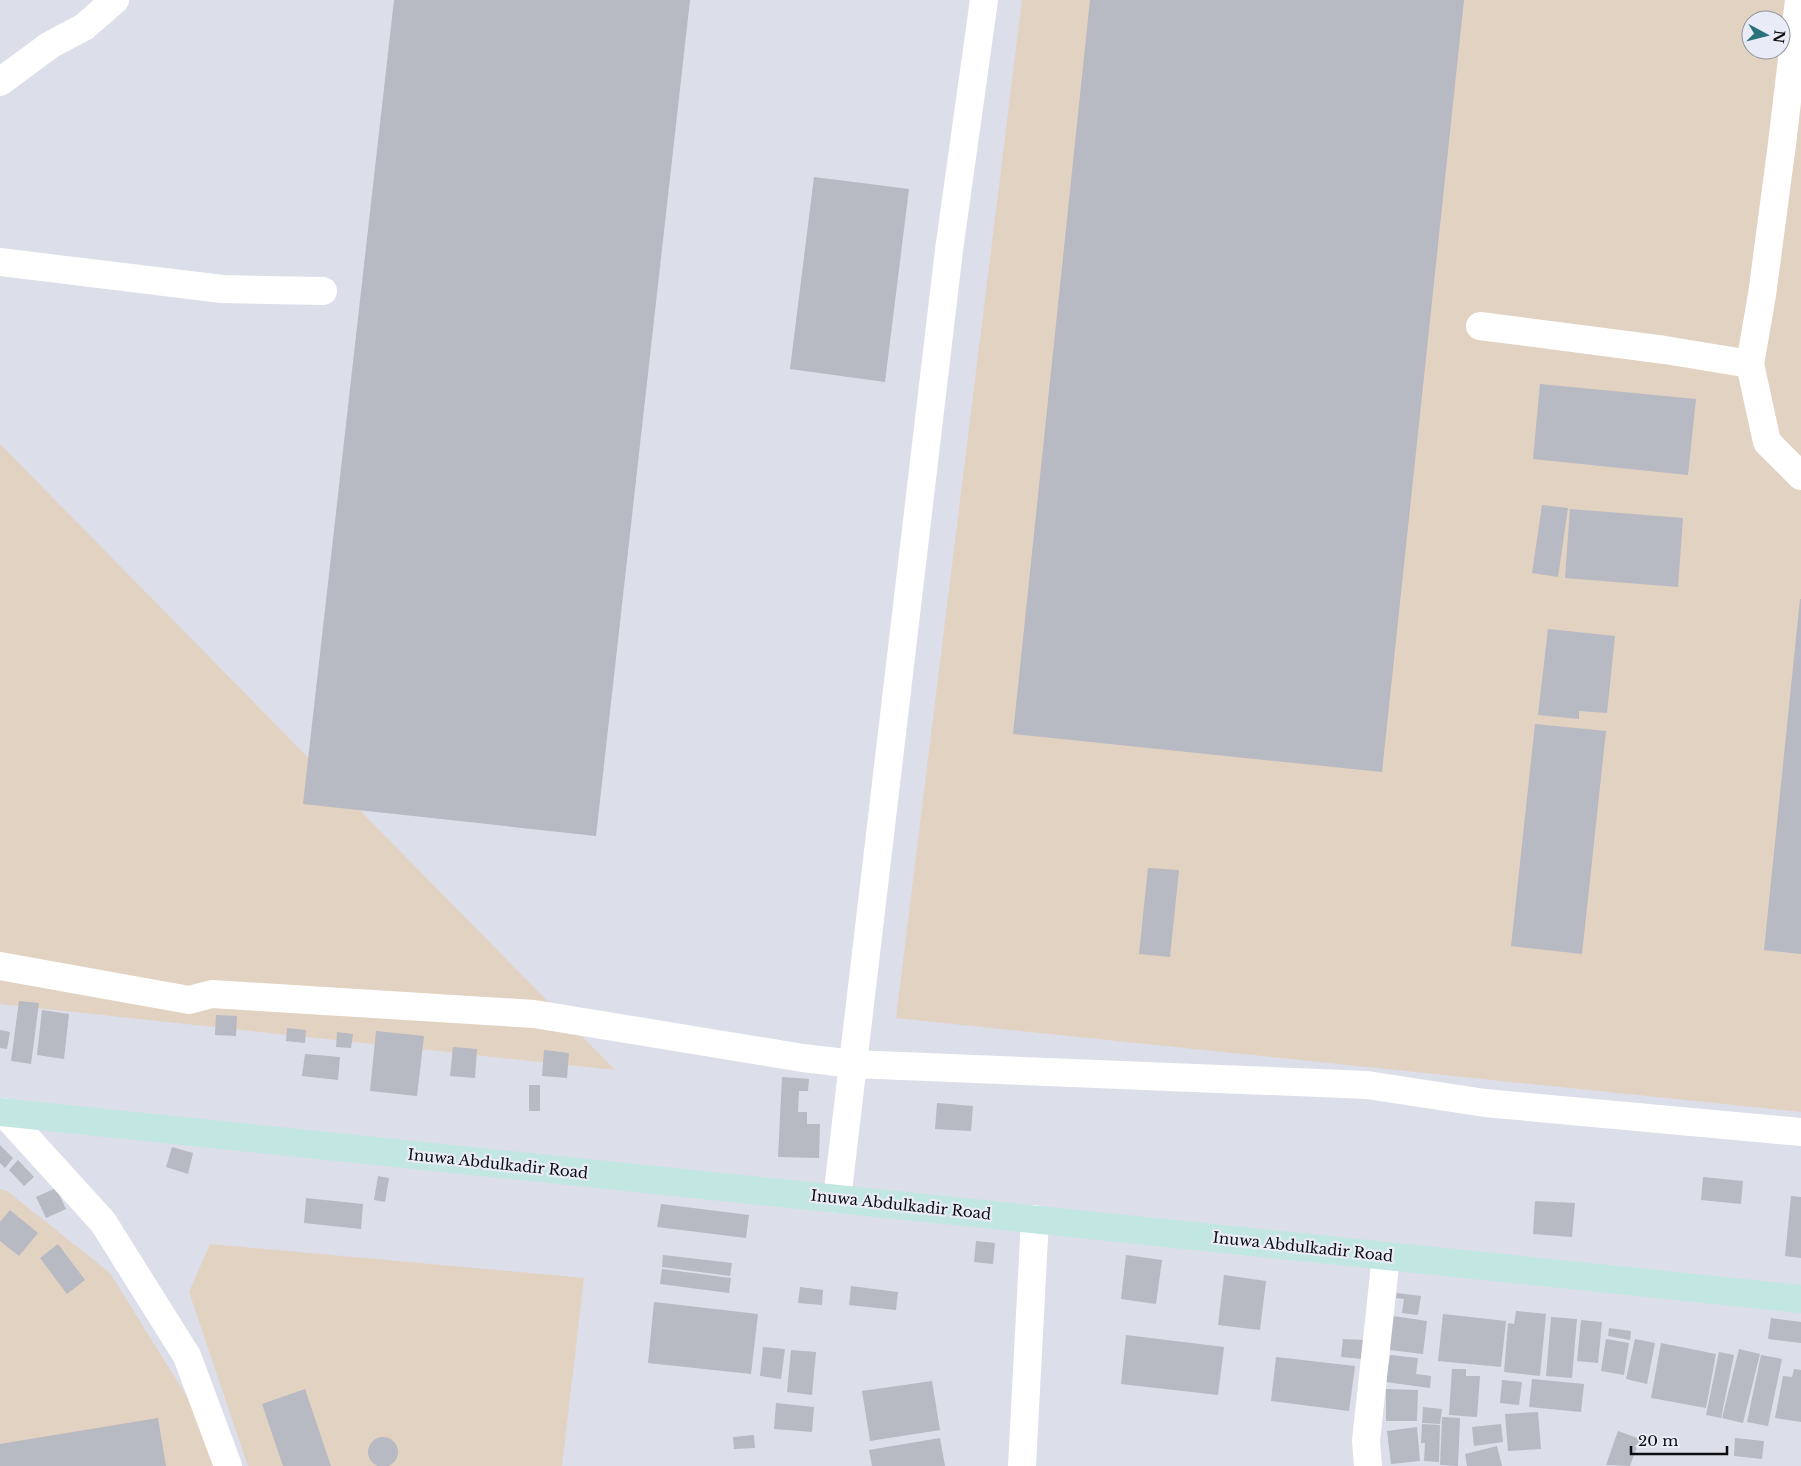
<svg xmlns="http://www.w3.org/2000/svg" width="1801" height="1466" viewBox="0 0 1801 1466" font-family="'Libre Baskerville',serif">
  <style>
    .industrial { fill: #e2d2c1; fill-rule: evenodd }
    .building { fill: #b7b9c3 }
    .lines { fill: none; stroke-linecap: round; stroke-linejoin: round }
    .street { stroke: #fff; stroke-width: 28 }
    .secondary { stroke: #c2e6e1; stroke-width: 28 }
    .labels { text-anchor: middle; stroke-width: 4.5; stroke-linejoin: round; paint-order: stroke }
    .street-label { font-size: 15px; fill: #0c0d10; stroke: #e9ecf7 }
  </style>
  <rect width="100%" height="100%" fill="#dcdee9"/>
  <path class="industrial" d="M 1022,0 L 1801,0 L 1801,1112 L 896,1018 ZM 1751,20 L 1781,20 L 1781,50 L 1751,50 Z
    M 0,444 L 615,1070 L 0,1004 Z
    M 0,1189 L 7,1191 L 110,1273 L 200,1418 L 216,1466 L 0,1466 Z
    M 210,1244 L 584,1278 L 562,1466 L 248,1466 L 189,1292 Z"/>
  <path class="building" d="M 394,0 L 690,0 L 596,836 L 303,804 Z
    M 1090,0 L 1464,0 L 1382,772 L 1013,734 Z
    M 814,177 L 909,189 L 885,382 L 790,369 Z
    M 1540,384 L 1696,399 L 1688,475 L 1533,459 Z
    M 1542,505 L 1568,508 L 1558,577 L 1532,573 Z
    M 1570,509 L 1683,518 L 1678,587 L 1565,578 Z
    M 1800,599 L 1801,599 L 1801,954 L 1764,950 Z
    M 1548,629 L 1615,636 L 1607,713 L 1579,711 L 1579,719 L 1538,715 Z
    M 1535,724 L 1606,731 L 1582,954 L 1511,946 Z
    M 1148,868 L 1179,870 L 1170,957 L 1139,954 Z
    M 19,1001 L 39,1003 L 31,1064 L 11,1061 Z
    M 42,1010 L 69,1014 L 64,1059 L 37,1055 Z
    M 216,1015 L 237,1016 L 236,1036 L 215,1035 Z
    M 287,1028 L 306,1030 L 305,1043 L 286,1041 Z
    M 0,1030 L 10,1032 L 7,1049 L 0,1048 Z
    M 376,1031 L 424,1036 L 417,1096 L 370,1091 Z
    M 337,1032 L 353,1034 L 351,1048 L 336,1047 Z
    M 453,1047 L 477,1049 L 475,1078 L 450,1076 Z
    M 544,1050 L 569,1053 L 567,1078 L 542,1076 Z
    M 305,1054 L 340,1057 L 338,1080 L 302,1076 Z
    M 782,1077 L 809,1079 L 808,1091 L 799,1091 L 798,1112 L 807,1112 L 807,1124 L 820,1124 L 819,1158 L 778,1157 Z
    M 529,1085 L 540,1085 L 540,1111 L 529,1111 Z
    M 937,1103 L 973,1106 L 971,1131 L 935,1129 Z
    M 0,1145 L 13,1158 L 5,1168 L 0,1163 Z
    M 172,1147 L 193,1153 L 188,1174 L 166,1167 Z
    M 18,1160 L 34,1177 L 24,1186 L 9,1170 Z
    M 378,1176 L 389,1178 L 385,1202 L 374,1200 Z
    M 1703,1177 L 1743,1181 L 1741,1204 L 1701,1200 Z
    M 56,1188 L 66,1209 L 46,1218 L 36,1197 Z
    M 1791,1196 L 1801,1197 L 1801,1258 L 1785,1256 Z
    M 306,1198 L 363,1204 L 361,1229 L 304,1223 Z
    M 1535,1201 L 1575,1203 L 1572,1237 L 1533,1234 Z
    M 661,1204 L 749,1215 L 746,1238 L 657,1227 Z
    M 10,1210 L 38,1233 L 19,1256 L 0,1241 L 0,1222 Z
    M 976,1241 L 995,1243 L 993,1264 L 974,1262 Z
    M 58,1244 L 85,1280 L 67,1294 L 40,1258 Z
    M 663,1255 L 732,1263 L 730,1276 L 662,1267 Z
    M 1126,1255 L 1162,1260 L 1156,1304 L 1121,1299 Z
    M 662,1269 L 731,1278 L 729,1293 L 660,1284 Z
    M 1224,1275 L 1266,1281 L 1260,1330 L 1218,1325 Z
    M 851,1286 L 898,1292 L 896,1310 L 849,1305 Z
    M 800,1287 L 823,1290 L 822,1305 L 798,1303 Z
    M 1397,1293 L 1421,1296 L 1418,1315 L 1402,1313 L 1404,1299 L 1396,1298 Z
    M 654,1302 L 758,1314 L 751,1374 L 648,1363 Z
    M 1516,1311 L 1546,1314 L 1540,1376 L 1504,1372 L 1508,1323 L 1514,1324 Z
    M 1443,1314 L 1506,1321 L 1501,1367 L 1438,1361 Z
    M 1386,1315 L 1427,1321 L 1423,1354 L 1381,1349 Z
    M 1551,1317 L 1577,1319 L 1572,1378 L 1546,1376 Z
    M 1771,1318 L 1801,1322 L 1801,1343 L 1768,1339 Z
    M 1581,1320 L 1602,1322 L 1598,1363 L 1577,1361 Z
    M 1609,1328 L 1631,1331 L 1630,1340 L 1608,1336 Z
    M 1126,1335 L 1224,1347 L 1218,1395 L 1121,1384 Z
    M 1343,1339 L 1364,1340 L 1363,1359 L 1341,1357 Z
    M 1606,1339 L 1629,1343 L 1624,1375 L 1601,1371 Z
    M 1635,1339 L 1655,1343 L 1647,1384 L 1626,1379 Z
    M 1661,1343 L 1716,1354 L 1706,1408 L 1651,1398 Z
    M 763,1347 L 785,1349 L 781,1379 L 760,1376 Z
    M 1739,1349 L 1760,1354 L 1743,1423 L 1722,1418 Z
    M 791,1350 L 816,1352 L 812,1395 L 787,1392 Z
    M 1719,1352 L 1734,1355 L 1721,1418 L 1706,1415 Z
    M 1390,1355 L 1418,1358 L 1416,1374 L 1431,1376 L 1430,1388 L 1386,1382 Z
    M 1761,1355 L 1782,1359 L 1768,1426 L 1747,1422 Z
    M 1276,1357 L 1355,1366 L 1349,1411 L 1271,1401 Z
    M 1452,1369 L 1466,1369 L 1466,1376 L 1480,1376 L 1477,1417 L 1449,1415 Z
    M 1794,1369 L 1801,1370 L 1801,1422 L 1775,1418 L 1783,1376 L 1792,1377 Z
    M 1532,1379 L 1584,1384 L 1581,1412 L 1529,1407 Z
    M 1502,1380 L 1522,1382 L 1519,1405 L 1500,1403 Z
    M 932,1381 L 940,1430 L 870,1441 L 862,1391 Z
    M 305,1389 L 331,1466 L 283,1466 L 262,1404 Z
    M 1386,1389 L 1418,1390 L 1417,1421 L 1386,1421 Z
    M 776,1403 L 814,1407 L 812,1432 L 774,1429 Z
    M 1423,1407 L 1442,1409 L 1440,1424 L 1422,1423 Z
    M 1538,1412 L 1541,1449 L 1508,1451 L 1505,1414 Z
    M 1442,1417 L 1460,1418 L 1458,1466 L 1440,1465 Z
    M 158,1418 L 166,1466 L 0,1466 L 0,1444 Z
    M 1422,1424 L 1440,1425 L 1439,1462 L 1424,1461 L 1425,1443 L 1421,1443 Z
    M 1501,1424 L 1503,1442 L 1474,1446 L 1472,1427 Z
    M 1417,1427 L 1420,1461 L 1391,1464 L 1387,1431 Z
    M 1618,1431 L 1640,1439 L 1630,1466 L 1606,1465 Z
    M 754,1435 L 755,1448 L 734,1449 L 733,1437 Z
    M368 1452a15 15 0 1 1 30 0a15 15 0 1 1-30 0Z
    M 940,1438 L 945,1466 L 872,1466 L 869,1450 Z
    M 1735,1438 L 1764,1441 L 1762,1459 L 1734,1456 Z
    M 1497,1446 L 1502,1466 L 1467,1466 L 1465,1454 Z"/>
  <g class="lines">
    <path class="street" d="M 1799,0 L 1782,144 L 1762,295 L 1750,364 L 1767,442 L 1801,476
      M 0,82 L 50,45 L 84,27 L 115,0
      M 0,262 L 222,289 L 323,291
      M 1480,326 L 1665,350 L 1750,364
      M 0,966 L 189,1000 L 212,994 L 534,1014 L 803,1058 L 853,1064 L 1367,1085 L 1485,1103 L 1801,1132
      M 3,1112 L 103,1222 L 187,1356 L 228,1466
      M 837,1199 L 949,250 L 984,0
      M 1022,1466 L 1035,1219
      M 1368,1466 L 1366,1441 L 1386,1256"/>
    <path class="secondary" d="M 0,1112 L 1801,1299"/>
  </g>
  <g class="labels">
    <g class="street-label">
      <text transform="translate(498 1164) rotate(6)" y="5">Inuwa Abdulkadir Road</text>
      <text transform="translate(901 1205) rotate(6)" y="5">Inuwa Abdulkadir Road</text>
      <text transform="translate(1303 1247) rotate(6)" y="5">Inuwa Abdulkadir Road</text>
    </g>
  </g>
  <g transform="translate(1766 35) rotate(97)"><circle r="24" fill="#e9ecf7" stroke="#91939b"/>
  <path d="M0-4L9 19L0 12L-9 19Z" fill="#29727b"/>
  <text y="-8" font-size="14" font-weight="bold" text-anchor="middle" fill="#0c0d10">N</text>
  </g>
  <path d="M1631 1446v8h96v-8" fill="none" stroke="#0c0d10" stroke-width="2.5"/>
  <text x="1638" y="1446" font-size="15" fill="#0c0d10" stroke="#e9ecf7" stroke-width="4" paint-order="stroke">20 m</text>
</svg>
